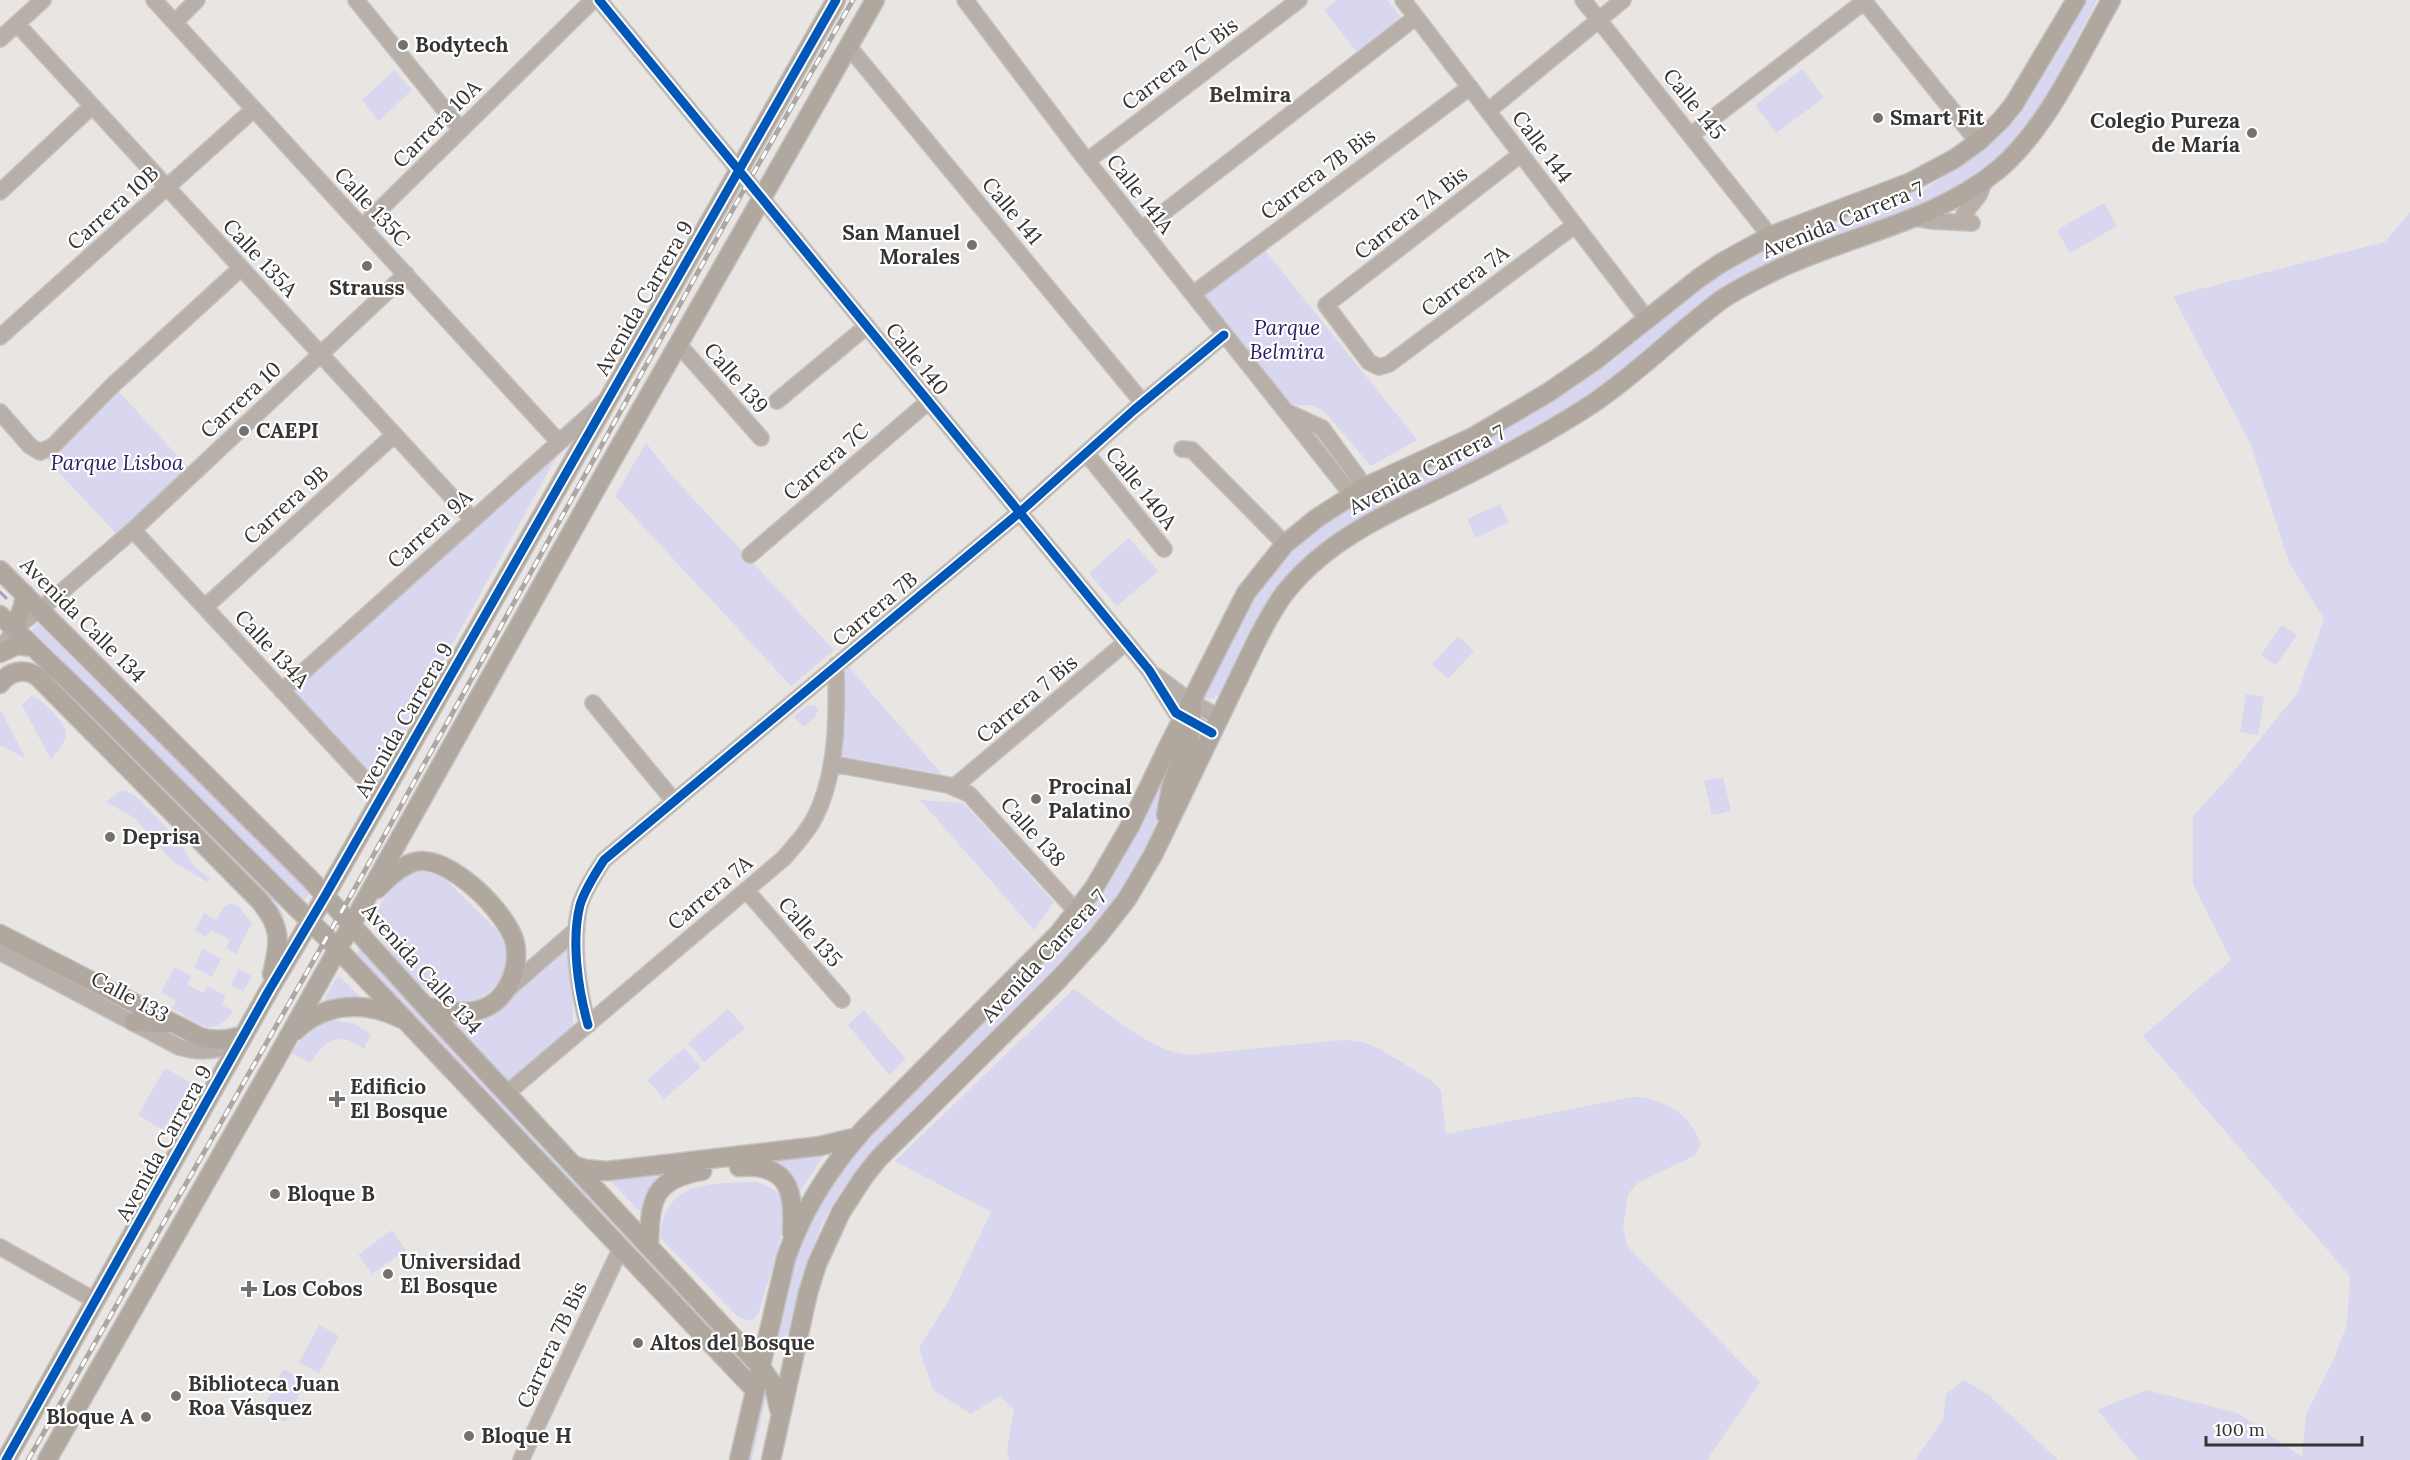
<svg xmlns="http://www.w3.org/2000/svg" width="2410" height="1460" viewBox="0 0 2410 1460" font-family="Lora,serif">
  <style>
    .green { fill: #d8d7ef }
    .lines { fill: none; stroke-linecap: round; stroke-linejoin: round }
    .stream { stroke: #a19ec8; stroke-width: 3 }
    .minor-casing { stroke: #c3c2c1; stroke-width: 18 }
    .major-casing { stroke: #c3c2c1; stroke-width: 21 }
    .minor { stroke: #b7afa8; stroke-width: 15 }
    .major { stroke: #b0a79f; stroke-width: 18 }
    .rail-casing { stroke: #aca7a3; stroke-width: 5 }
    .rail { stroke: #fff; stroke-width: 3; stroke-dasharray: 9; stroke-linecap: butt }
    .cycleway-casing { stroke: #fff; stroke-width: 13 }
    .cycleway { stroke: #0057b8; stroke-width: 9 }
    .poi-dot { fill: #747271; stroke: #fff; stroke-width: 2 }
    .labels { text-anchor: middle; stroke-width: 4.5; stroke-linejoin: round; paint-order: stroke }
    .poi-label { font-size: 21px; font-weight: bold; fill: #353433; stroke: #fff; text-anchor: start }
    .street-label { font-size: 21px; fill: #353433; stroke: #fff }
    .park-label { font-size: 21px; font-style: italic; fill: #291c63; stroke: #fff }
    .neighbourhood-label { font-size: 22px; font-weight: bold; fill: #3c3937; stroke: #fff }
  </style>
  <rect width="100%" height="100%" fill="#e8e5e3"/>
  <path class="green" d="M 1337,0 L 1387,0 L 1401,17 L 1357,52 L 1324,10 Z
    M 2086,0 L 2097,0 L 2047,97 L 2027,128 L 2009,148 L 1979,173 L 1926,205 L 1821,242 L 1623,373 L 1559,418 L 1479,460 L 1359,518 L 1324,542 L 1298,565 L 1226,687 L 1214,698 L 1202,699 L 1241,622 L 1270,574 L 1293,550 L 1327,521 L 1375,490 L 1488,436 L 1554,400 L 1610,363 L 1719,273 L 1761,248 L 1805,230 L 1925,189 L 1949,173 L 1989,143 L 2013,116 L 2035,86 Z
    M 1802,69 L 1824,98 L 1776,133 L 1755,105 Z
    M 394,70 L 412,90 L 379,121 L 362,100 Z
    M 2104,203 L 2117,226 L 2070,253 L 2057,230 Z
    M 2410,212 L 2410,1460 L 2139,1460 L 2097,1410 L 2146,1390 L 2238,1413 L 2302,1457 L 2306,1415 L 2334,1359 L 2347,1324 L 2350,1276 L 2143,1036 L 2231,960 L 2193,884 L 2193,816 L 2235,770 L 2298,692 L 2324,619 L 2289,562 L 2251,445 L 2173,296 L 2385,242 Z
    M 1264,249 L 1417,440 L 1371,466 L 1324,411 L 1311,405 L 1289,405 L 1200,295 Z
    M 113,385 L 193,473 L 121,539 L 40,452 Z
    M 646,443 L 671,475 L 834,650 L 791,686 L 615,496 Z
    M 561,449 L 377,779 L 291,693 Z
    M 1500,504 L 1509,522 L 1476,538 L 1467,519 Z
    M 1129,538 L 1158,571 L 1117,606 L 1089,573 Z
    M 43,618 L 313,888 L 303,902 L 29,633 Z
    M 2282,625 L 2297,635 L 2276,665 L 2261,655 Z
    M 1458,636 L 1474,651 L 1448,679 L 1432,664 Z
    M 846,664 L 942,774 L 840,756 Z
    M 2246,694 L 2264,697 L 2258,735 L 2240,732 Z
    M 31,696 C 41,697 66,723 66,734 C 65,744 56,753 51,760 L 22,705 Z
    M 813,705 L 818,708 L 816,716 L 804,727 L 794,717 L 806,706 Z
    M 0,709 L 26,759 L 0,745 Z
    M 1185,733 L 1147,849 L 1131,877 L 1101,919 L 1073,953 L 880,1143 C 856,1170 831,1200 818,1234 C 812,1250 806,1266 801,1283 C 795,1303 793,1332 778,1347 L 770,1347 L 786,1280 L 809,1217 L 855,1149 L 919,1083 L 1027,978 L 1087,910 L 1115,874 Z
    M 120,742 L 202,824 L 197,832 L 121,754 Z
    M 1723,777 L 1731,811 L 1712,815 L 1704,781 Z
    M 119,791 L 125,791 L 137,797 L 180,842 L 192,864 L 210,879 L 208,882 L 173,862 L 135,818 L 106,802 Z
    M 920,800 L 963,803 L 1054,902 L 1034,930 Z
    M 420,870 L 444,878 L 498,931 C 503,939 507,947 507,957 C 507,986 473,1011 445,1003 C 428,998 369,935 373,918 L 396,879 Z
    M 245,872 L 275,900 L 285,917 L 280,918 L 243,876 Z
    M 230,903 L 238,906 L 252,923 L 236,954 L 226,948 L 230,940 L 211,930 L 206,937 L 195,931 L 204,913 L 216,920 L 224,907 Z
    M 572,941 L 573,1029 L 509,1084 L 447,1019 L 466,1022 L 481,1018 Z
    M 362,947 L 739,1352 L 735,1361 L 354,956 Z
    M 203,949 L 221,959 L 212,977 L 194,967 Z
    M 175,967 L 191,976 L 187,984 L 203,993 L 207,986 L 226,996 L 222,1005 L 233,1011 C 213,1041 196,1022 172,1008 L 176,1001 L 161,992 Z
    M 239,969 L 252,976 L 243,992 L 231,985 Z
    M 340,977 L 362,999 L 320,1007 L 336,978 Z
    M 1074,989 C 1107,1012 1146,1048 1186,1055 L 1345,1040 L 1363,1042 L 1380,1049 L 1432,1081 L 1441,1091 L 1446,1134 L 1632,1097 C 1663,1097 1690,1114 1701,1144 L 1694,1156 L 1639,1182 L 1628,1194 L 1623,1226 L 1627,1246 L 1760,1382 L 1707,1460 L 1009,1460 L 1007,1450 L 1014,1409 L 1000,1396 L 971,1414 L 933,1390 L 919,1348 L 949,1300 L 991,1212 L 895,1161 Z
    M 728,1009 L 745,1028 L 704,1062 L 688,1043 Z
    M 864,1010 L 906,1059 L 889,1075 L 848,1025 Z
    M 334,1020 L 355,1024 L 371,1034 L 364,1049 C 338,1030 326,1040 310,1063 L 292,1053 C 303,1035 313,1023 334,1020 Z
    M 684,1048 L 701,1067 L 664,1099 L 647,1080 Z
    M 165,1068 L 191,1083 L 163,1130 L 138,1115 Z
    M 827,1151 L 800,1191 L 792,1175 L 766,1159 Z
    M 675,1171 C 655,1184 648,1190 641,1213 L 606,1176 Z
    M 757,1182 C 767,1186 780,1190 783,1201 C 790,1222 765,1288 759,1312 L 755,1318 L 749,1321 L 737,1316 L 661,1239 C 661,1180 713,1183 757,1182 Z
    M 392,1230 L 406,1250 L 372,1274 L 358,1255 Z
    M 319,1325 L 339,1336 L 319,1373 L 299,1363 Z
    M 283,1369 L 306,1381 L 286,1422 L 262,1410 Z
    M 1964,1380 L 1990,1396 L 2058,1460 L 1915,1460 L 1943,1420 L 1946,1394 Z
    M 761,1392 L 767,1394 L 752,1460 L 745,1460 Z"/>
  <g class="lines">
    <path class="stream" d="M 0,592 L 6,598"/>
    <g class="minor-casing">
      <path id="minor" d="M 154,0 L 559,442
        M 356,0 L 461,130
        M 599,0 L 1149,670 L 1176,713 L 1212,733
        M 965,0 L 1080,152 L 1352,495
        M 1403,0 L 1647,319
        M 1583,0 L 1770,236
        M 1863,0 L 1978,142
        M 175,22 L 197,0
        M 17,24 L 473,520
        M 0,39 L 43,0
        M 849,47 L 1143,403
        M 1488,111 L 1623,0
        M 1691,135 L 1866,0
        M 1521,154 L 1326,305 L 1369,362 L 1379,367 L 1389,364 L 1575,225
        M 1087,161 L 1299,0
        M 0,192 L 92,106
        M 1915,218 L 1933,221 L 1972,223
        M 1972,223 L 1966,220 L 1964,214 L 1979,195 L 1985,180
        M 362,227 L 593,0
        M 1141,230 L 1416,17
        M 1193,294 L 1470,87
        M 0,337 L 254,109
        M 679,345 L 761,438
        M 777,401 L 867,326
        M 0,412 L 30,446 L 40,452 L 53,446 L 113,385 L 241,268
        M 1287,412 L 1322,428 L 1365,487
        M 1182,449 L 1192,450 L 1285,544
        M 1086,453 L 1164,549
        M 133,530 L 381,797
        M 750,555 L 929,401
        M 205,607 L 394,435
        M 0,653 L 14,629 L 59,594 L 133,530 L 406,274
        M 1156,676 L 1191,702 L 1219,717
        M 282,691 L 604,402
        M 593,703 L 674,801
        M 833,764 L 948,785 L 969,794 L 1076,911
        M 955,786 L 1125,643
        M 746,890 L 842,1000
        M 0,952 L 179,1047 C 199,1053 219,1053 237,1040
        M 507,990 L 577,929
        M 588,1025 C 578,989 571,941 580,905 C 585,889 595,874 604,860 L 1019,513 L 1134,410 L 1224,335
        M 506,1094 L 784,858 C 795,845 807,833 815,817 C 838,771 837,716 836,665
        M 0,1247 L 96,1301
        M 521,1460 L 621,1248"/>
    </g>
    <g class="major-casing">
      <path id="major" d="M 0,570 L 311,880 L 425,1006 L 760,1366 L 774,1386 L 779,1409
        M 0,615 L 81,693 L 337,948 L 755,1390
        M 14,629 L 23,606 L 25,594
        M 0,653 L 17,645 L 33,647
        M 0,684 C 9,671 24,668 37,676 L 259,900 C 282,927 280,941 272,974
        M 1166,815 L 1172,783 L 1190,739 L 1192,706
        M 377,889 C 387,879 399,867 414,862 C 447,852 508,913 515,943 C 520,970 507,1002 479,1010 C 461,1015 442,1011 425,1006
        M 0,934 L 200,1037 C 215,1042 229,1040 244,1035
        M 134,1022 L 169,1023
        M 295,1031 C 325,1002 364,1001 400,1018
        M 573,1165 L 585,1169 L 607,1171 L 820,1146 L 857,1137
        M 739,1167 C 788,1163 795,1190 792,1233
        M 649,1246 C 650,1201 652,1179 702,1171
        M 6,1460 L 268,992 L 325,896 L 836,0
        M 47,1460 L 275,1061 L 607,469 L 875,0
        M 739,1460 L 786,1258 C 802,1211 831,1166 864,1129 L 1059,933 L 1094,888 L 1130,826 L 1167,749 L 1246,593 L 1285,544 L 1317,518 L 1365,487 L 1473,437 L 1549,392 L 1597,359 L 1699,278 L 1721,263 L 1770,236 L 1911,182 L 1954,159 L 1978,142 L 2001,120 L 2014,104 L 2076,0
        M 771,1460 L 808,1293 L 817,1264 L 841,1212 L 863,1178 L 879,1158 L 1060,978 L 1098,936 L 1127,899 L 1153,855 L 1257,640 C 1266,623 1275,604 1288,589 C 1325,544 1377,518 1428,494 C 1484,467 1540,438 1592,404 C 1638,373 1677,333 1721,300 C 1737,289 1756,280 1774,271 C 1848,235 1934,223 1999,169 C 2048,127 2079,56 2111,0"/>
    </g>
    <use href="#minor" class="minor"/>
    <use href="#major" class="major"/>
    <g class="rail-casing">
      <path id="rail" d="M 28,1460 L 359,881 L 742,193 L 853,0"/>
    </g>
    <use href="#rail" class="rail"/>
    <g class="cycleway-casing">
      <path id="cycleway" d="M 599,0 L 1149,670 L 1176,713 L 1212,733
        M 588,1025 C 578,989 571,941 580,905 C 585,889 595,874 604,860 L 1019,513 L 1134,410 L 1224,335
        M 6,1460 L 268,992 L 325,896 L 836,0"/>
    </g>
    <use href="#cycleway" class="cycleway"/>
  </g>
  <g class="poi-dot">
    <circle cx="403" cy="45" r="6"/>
    <circle cx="1878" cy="118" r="6"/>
    <circle cx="2252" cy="133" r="6"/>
    <circle cx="972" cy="245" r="6"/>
    <circle cx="367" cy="266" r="6"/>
    <circle cx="244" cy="431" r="6"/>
    <circle cx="1036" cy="799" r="6"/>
    <circle cx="110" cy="837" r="6"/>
    <path d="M334 1090h6v6h6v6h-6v6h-6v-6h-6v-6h6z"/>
    <circle cx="275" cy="1194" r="6"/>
    <circle cx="388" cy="1274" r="6"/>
    <path d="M246 1280h6v6h6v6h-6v6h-6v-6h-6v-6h6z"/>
    <circle cx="638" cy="1343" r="6"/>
    <circle cx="176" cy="1396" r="6"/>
    <circle cx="146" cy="1417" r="6"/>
    <circle cx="469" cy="1436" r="6"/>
  </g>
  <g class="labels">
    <g class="poi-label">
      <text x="415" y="52">Bodytech</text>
      <text x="1890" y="125">Smart Fit</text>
      <text x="2240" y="128" text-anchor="end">Colegio Pureza<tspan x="2240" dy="24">de María</tspan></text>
      <text x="960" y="240" text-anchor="end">San Manuel<tspan x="960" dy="24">Morales</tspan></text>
      <text x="367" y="295" text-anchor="middle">Strauss</text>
      <text x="256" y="438">CAEPI</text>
      <text x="1048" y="794">Procinal<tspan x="1048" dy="24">Palatino</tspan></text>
      <text x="122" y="844">Deprisa</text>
      <text x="350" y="1094">Edificio<tspan x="350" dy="24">El Bosque</tspan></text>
      <text x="287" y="1201">Bloque B</text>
      <text x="400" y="1269">Universidad<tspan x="400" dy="24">El Bosque</tspan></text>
      <text x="262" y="1296">Los Cobos</text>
      <text x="650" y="1350">Altos del Bosque</text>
      <text x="188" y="1391">Biblioteca Juan<tspan x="188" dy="24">Roa Vásquez</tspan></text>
      <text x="134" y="1424" text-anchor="end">Bloque A</text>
      <text x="481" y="1443">Bloque H</text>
    </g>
    <g class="street-label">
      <text transform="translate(1180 64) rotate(-37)" y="7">Carrera 7C Bis</text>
      <text transform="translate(1694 104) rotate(51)" y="7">Calle 145</text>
      <text transform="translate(437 124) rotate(-45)" y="7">Carrera 10A</text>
      <text transform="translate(1542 147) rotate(53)" y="7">Calle 144</text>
      <text transform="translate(1318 174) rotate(-37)" y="7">Carrera 7B Bis</text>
      <text transform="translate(1140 194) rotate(52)" y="7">Calle 141A</text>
      <text transform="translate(372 207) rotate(47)" y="7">Calle 135C</text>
      <text transform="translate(113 208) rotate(-42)" y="7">Carrera 10B</text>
      <text transform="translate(1012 211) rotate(50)" y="7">Calle 141</text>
      <text transform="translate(1411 213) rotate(-38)" y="7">Carrera 7A Bis</text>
      <text transform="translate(1843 220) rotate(-22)" y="7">Avenida Carrera 7</text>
      <text transform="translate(260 258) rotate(47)" y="7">Calle 135A</text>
      <text transform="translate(1465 281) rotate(-37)" y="7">Carrera 7A</text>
      <text transform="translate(644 298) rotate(-60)" y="7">Avenida Carrera 9</text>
      <text transform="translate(917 359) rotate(51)" y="7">Calle 140</text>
      <text transform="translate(736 378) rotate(49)" y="7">Calle 139</text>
      <text transform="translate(241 400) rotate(-43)" y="7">Carrera 10</text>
      <text transform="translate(826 462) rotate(-41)" y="7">Carrera 7C</text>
      <text transform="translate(1427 470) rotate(-27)" y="7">Avenida Carrera 7</text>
      <text transform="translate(1141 488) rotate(51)" y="7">Calle 140A</text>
      <text transform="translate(286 505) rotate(-42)" y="7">Carrera 9B</text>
      <text transform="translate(430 529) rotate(-42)" y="7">Carrera 9A</text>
      <text transform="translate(875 609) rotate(-40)" y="7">Carrera 7B</text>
      <text transform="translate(83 620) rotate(45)" y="7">Avenida Calle 134</text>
      <text transform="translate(272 649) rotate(47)" y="7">Calle 134A</text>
      <text transform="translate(1027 699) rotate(-40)" y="7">Carrera 7 Bis</text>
      <text transform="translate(404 720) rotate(-60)" y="7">Avenida Carrera 9</text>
      <text transform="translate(1033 832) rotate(48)" y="7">Calle 138</text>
      <text transform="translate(710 893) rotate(-40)" y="7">Carrera 7A</text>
      <text transform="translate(810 932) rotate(49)" y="7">Calle 135</text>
      <text transform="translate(1044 956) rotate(-47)" y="7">Avenida Carrera 7</text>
      <text transform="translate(422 969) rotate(48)" y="7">Avenida Calle 134</text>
      <text transform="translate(130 997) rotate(28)" y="7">Calle 133</text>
      <text transform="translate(164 1143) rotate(-61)" y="7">Avenida Carrera 9</text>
      <text transform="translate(552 1345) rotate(-65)" y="7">Carrera 7B Bis</text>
    </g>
    <g class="park-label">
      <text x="1287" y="335">Parque<tspan x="1287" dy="24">Belmira</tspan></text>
      <text x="117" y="470">Parque Lisboa</text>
    </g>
    <g class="neighbourhood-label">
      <text x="1250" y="102">Belmira</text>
    </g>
  </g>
  <path d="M2206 1436v9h156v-9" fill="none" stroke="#353433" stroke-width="3"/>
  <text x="2215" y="1436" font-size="18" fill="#353433" stroke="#ffffff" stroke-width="4.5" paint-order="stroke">100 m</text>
</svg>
